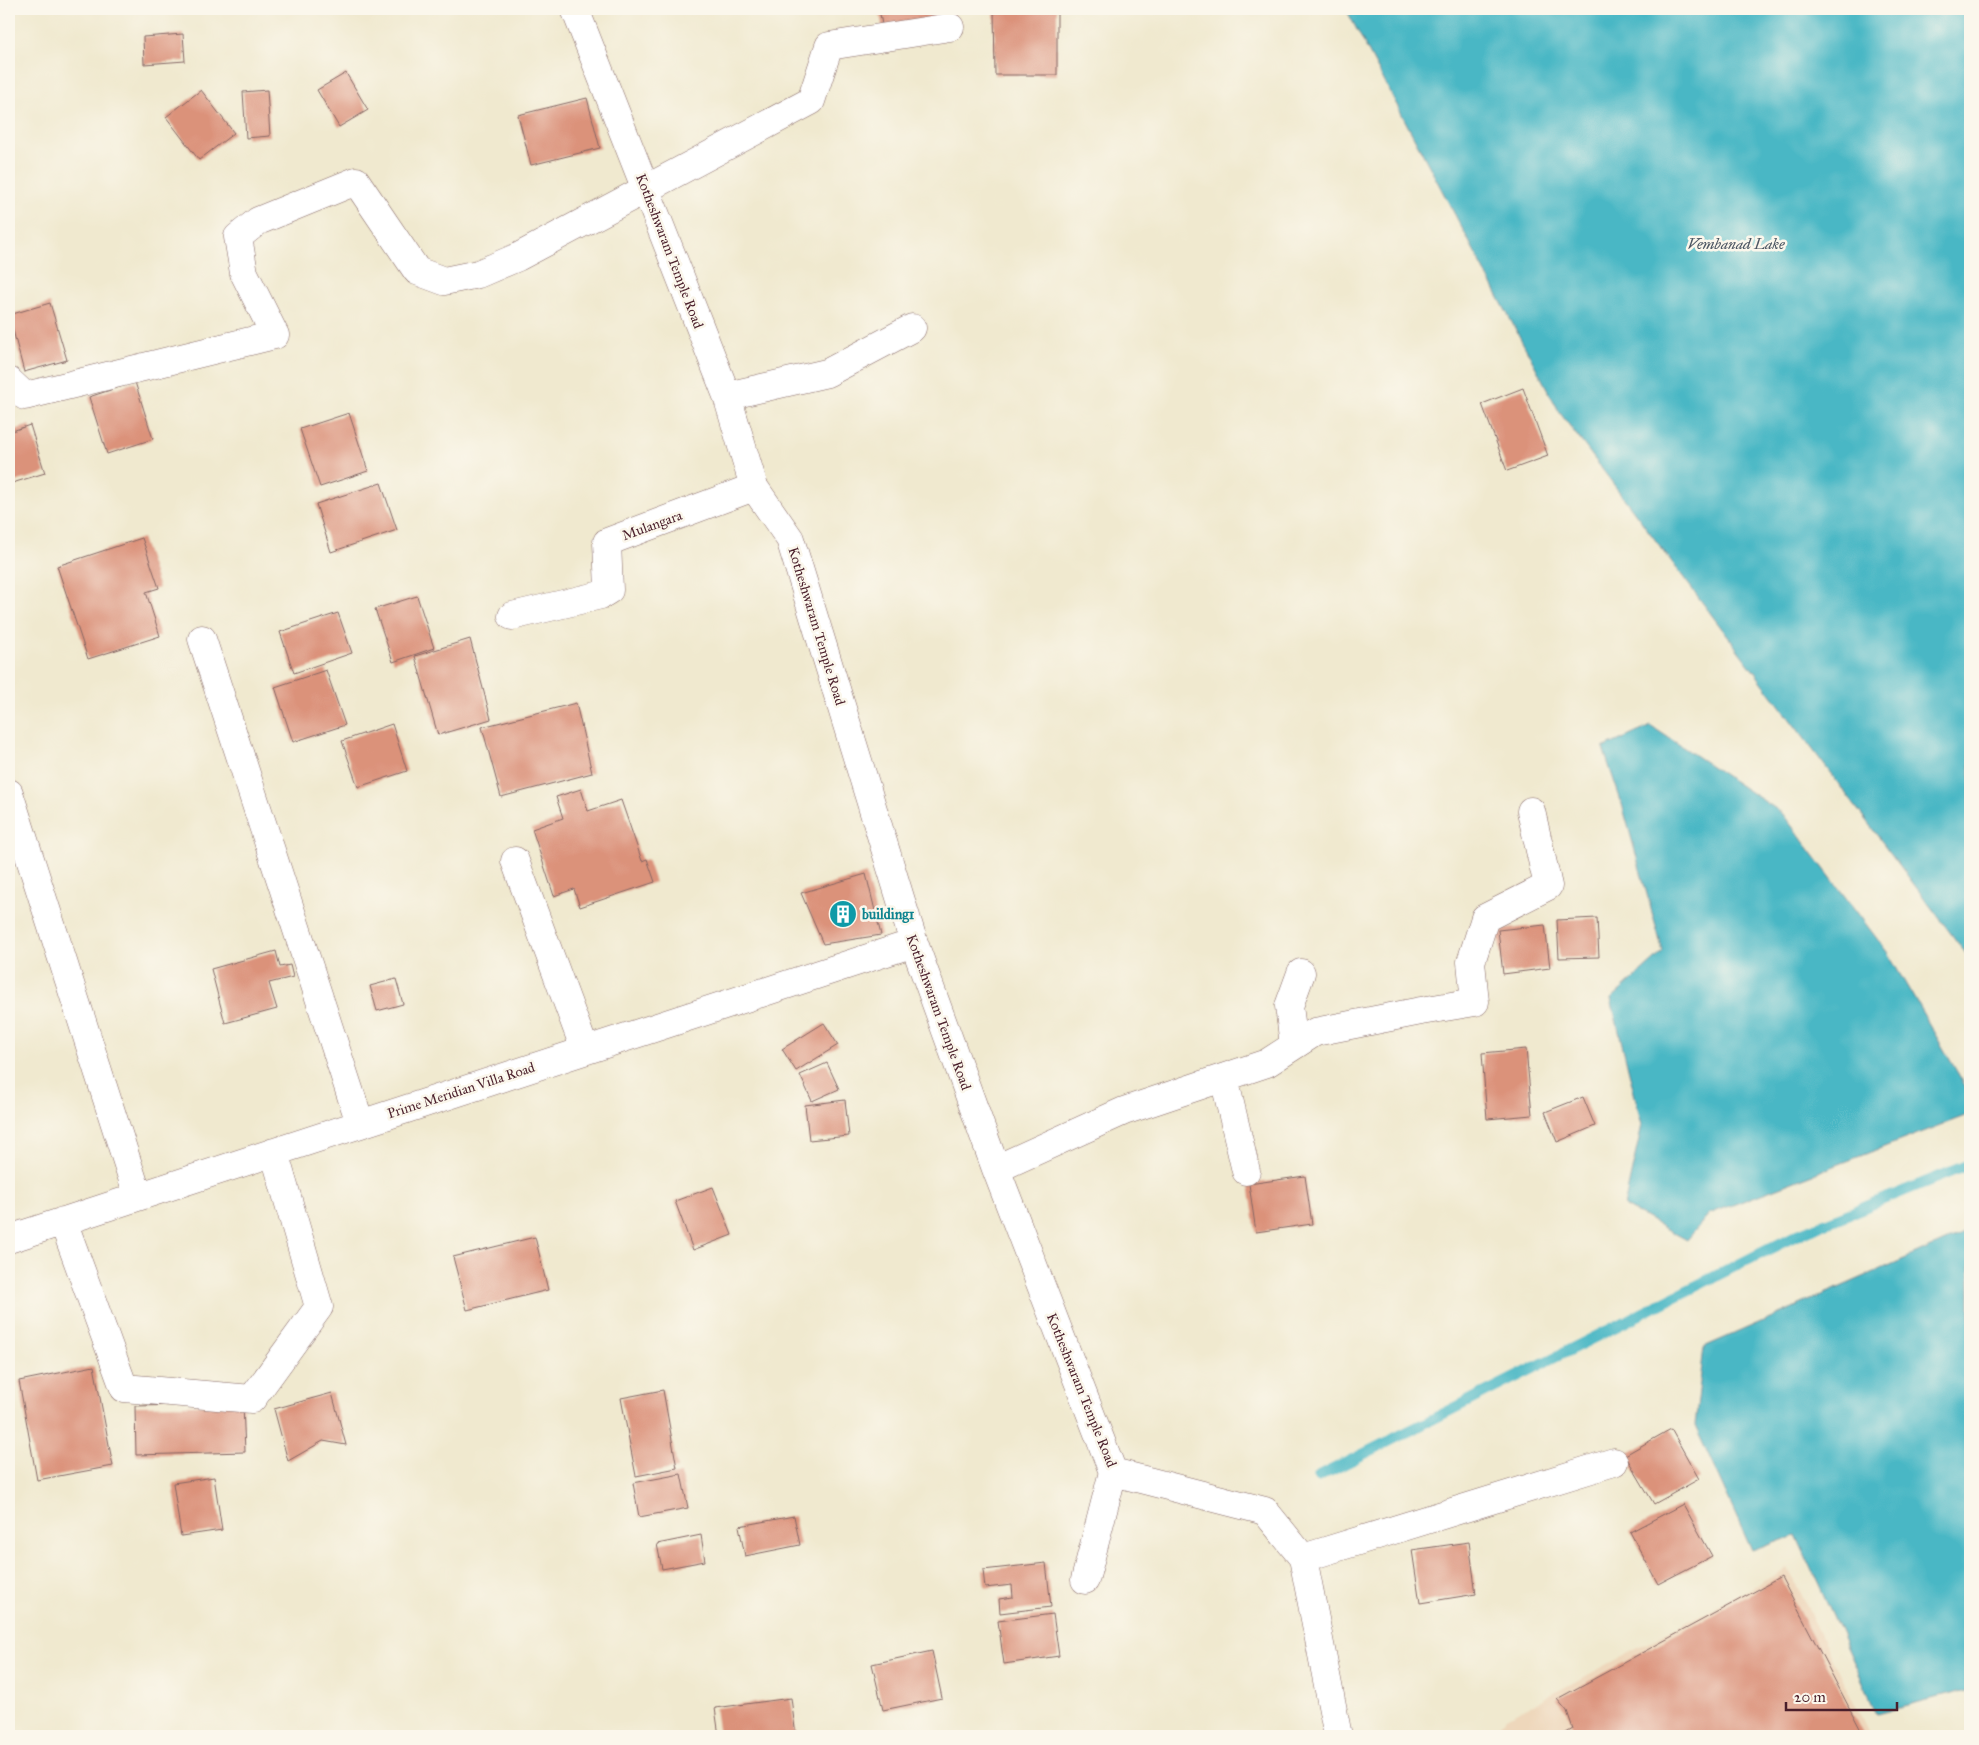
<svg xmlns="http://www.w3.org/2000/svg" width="1979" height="1745" viewBox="0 0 1979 1745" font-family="'IM FELL Great Primer',serif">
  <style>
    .built { fill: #eed7bb }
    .water { fill: #4ab7c5; stroke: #4a6b78 }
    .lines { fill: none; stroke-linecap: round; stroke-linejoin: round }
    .stream { stroke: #4ab7c5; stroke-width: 11 }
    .building { fill: #db927a }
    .minor-casing { stroke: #846664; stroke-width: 29 }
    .minor { stroke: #fff; stroke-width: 28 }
    .labels { text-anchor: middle; stroke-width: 5; stroke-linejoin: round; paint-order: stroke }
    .street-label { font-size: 14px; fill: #4a1f2b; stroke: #fbf7ec }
    .culture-label { font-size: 14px; font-weight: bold; fill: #0d838f; stroke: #fbf7ec; text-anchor: start }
    .water-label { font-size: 15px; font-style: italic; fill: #4a5461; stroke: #fbf7ec }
  </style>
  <rect width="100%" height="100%" fill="#fbf7ec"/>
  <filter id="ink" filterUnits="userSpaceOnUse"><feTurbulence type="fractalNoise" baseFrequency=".02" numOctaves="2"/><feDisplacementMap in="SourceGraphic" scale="10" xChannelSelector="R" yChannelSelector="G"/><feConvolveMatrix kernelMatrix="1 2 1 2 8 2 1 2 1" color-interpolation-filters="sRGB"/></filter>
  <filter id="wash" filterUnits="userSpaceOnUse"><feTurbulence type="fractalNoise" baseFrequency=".0096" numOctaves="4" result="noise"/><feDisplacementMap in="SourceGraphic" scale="20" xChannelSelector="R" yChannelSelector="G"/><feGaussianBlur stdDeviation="1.12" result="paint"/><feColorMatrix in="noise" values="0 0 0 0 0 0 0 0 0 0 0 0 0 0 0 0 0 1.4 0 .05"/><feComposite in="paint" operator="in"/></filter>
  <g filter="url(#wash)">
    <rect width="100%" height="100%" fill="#f0e9cf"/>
    <path class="built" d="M 1788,1568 L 1870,1736 L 1485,1736 L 1507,1718 Z"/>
    <path class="water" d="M 1346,9 L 1970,9 L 1970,959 L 1560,413 Z
      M 1651,726 L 1782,813 L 1887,952 L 1970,1094 L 1970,1114 L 1709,1214 L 1687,1240 L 1624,1206 L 1642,1125 L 1611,999 L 1663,952 L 1622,804 L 1603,748 Z
      M 1970,1230 L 1970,1689 L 1877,1713 L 1796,1535 L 1752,1551 L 1695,1426 L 1704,1347 Z"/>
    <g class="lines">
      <path class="stream" d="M 1318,1477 L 1799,1234 L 1970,1164"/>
    </g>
    <g id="blocks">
      <path class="building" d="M 879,9 L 952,9 L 955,21 L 884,35 Z
        M 994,9 L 1057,9 L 1057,75 L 995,75 Z
        M 183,34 L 185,61 L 144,64 L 143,37 Z
        M 346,73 L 368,110 L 339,127 L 317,90 Z
        M 201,90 L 234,133 L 199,160 L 166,117 Z
        M 267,90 L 270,136 L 246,138 L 243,92 Z
        M 587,98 L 600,148 L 531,165 L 518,115 Z
        M 50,303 L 67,360 L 24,372 L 9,315 Z
        M 135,382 L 153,439 L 107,454 L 89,397 Z
        M 1523,388 L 1548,456 L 1507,471 L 1482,404 Z
        M 349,413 L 368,471 L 320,487 L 300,429 Z
        M 30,425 L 45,473 L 9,484 L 9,432 Z
        M 381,483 L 397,530 L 331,552 L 316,504 Z
        M 142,538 L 159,588 L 146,592 L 160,636 L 88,659 L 57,566 Z
        M 417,596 L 434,648 L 393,662 L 375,609 Z
        M 338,613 L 352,653 L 294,673 L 280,632 Z
        M 470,639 L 491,719 L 438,735 L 415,656 Z
        M 326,670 L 345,725 L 293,742 L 275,687 Z
        M 576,703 L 592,773 L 501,797 L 482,727 Z
        M 392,724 L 407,771 L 358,787 L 342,741 Z
        M 581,789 L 588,811 L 621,800 L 642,861 L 647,859 L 655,882 L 580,907 L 574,889 L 554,896 L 532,829 L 563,818 L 556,797 Z
        M 866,874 L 881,935 L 823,944 L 801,893 Z
        M 1597,918 L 1599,957 L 1559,958 L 1557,920 Z
        M 1545,925 L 1550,968 L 1503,974 L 1498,930 Z
        M 276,951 L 280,967 L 290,965 L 293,977 L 269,983 L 277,1009 L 225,1023 L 211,969 Z
        M 396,979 L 403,1004 L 377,1011 L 370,986 Z
        M 824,1023 L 838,1045 L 796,1071 L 782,1049 Z
        M 1526,1049 L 1532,1115 L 1487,1119 L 1482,1053 Z
        M 827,1063 L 839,1089 L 812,1101 L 800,1075 Z
        M 1583,1097 L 1595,1126 L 1557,1142 L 1545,1112 Z
        M 845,1100 L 849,1136 L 809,1140 L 805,1105 Z
        M 1305,1176 L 1312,1224 L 1256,1232 L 1249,1184 Z
        M 713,1187 L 732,1235 L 693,1250 L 675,1201 Z
        M 535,1237 L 548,1290 L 467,1310 L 453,1257 Z
        M 94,1366 L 113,1466 L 37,1480 L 19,1381 Z
        M 663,1390 L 677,1468 L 636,1476 L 621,1398 Z
        M 332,1393 L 346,1445 L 323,1441 L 288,1461 L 274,1409 Z
        M 243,1404 L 245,1452 L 136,1455 L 135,1406 Z
        M 1671,1429 L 1699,1479 L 1654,1504 L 1625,1455 Z
        M 681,1474 L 688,1508 L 639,1517 L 633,1483 Z
        M 214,1477 L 222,1530 L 181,1536 L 173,1483 Z
        M 1683,1504 L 1712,1556 L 1658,1584 L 1630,1532 Z
        M 794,1516 L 800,1545 L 745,1556 L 739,1526 Z
        M 701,1535 L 705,1561 L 662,1569 L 657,1544 Z
        M 1469,1542 L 1476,1594 L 1420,1603 L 1412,1550 Z
        M 1046,1563 L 1051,1607 L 1000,1613 L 999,1599 L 1013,1597 L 1012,1585 L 985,1588 L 983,1570 Z
        M 1781,1577 L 1864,1736 L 1561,1736 L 1573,1729 L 1567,1711 L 1557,1699 Z
        M 1053,1614 L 1059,1656 L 1004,1664 L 998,1621 Z
        M 932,1651 L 942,1698 L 883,1710 L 872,1664 Z
        M 791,1698 L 796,1736 L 719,1736 L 715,1708 Z"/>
    </g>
  </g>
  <g filter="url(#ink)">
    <use href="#blocks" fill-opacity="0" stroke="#846664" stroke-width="1"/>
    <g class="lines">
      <g class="minor-casing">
        <path id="minor" d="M 575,9 L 727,396 L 754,487 L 790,539 L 914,943 L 996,1169 L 1113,1472 L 1265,1511 L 1303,1558 L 1338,1736
          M 9,381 L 25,396 L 275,335 L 244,273 L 238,237 L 258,221 L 356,181 L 417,271 L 444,281 L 478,274 L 518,257 L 811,101 L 829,46 L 950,27
          M 727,396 L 827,373 L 912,328
          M 512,616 L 601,595 L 609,590 L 607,542 L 754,487
          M 202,639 L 360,1123
          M 9,793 L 138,1196
          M 515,861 L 585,1050
          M 1294,1045 L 1289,1006 L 1301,973
          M 1224,1078 L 1246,1171
          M 996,1169 L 1124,1111 L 1267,1063 L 1315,1032 L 1421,1011 L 1475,1002 L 1471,962 L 1485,918 L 1548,886 L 1531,811
          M 63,1221 L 124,1388 L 252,1399 L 319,1307 L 274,1152
          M 9,1239 L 914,943
          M 1303,1558 L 1614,1462
          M 1085,1580 L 1113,1472"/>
      </g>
      <use href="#minor" class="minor"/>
    </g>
  </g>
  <defs>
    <g id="building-disc" transform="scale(1.4375)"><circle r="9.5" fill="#0f9aa8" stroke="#fbf7ec"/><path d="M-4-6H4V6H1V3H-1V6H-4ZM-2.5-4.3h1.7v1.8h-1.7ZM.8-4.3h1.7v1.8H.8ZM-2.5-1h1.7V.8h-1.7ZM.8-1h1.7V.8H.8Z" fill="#fff"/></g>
  </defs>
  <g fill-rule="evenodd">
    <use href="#building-disc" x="843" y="914"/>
  </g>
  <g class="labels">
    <g class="street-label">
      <text transform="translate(670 251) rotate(69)" y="5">Kotheshwaram Temple Road</text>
      <text transform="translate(652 525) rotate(-20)" y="5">Mulangara</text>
      <text transform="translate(817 626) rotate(73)" y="5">Kotheshwaram Temple Road</text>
      <text transform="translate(939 1012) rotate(70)" y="5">Kotheshwaram Temple Road</text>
      <text transform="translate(461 1090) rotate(-18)" y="5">Prime Meridian Villa Road</text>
      <text transform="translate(1082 1390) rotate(68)" y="5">Kotheshwaram Temple Road</text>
    </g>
    <g class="culture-label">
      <text x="862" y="919">building1</text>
    </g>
    <g class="water-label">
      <text x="1736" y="249">Vembanad Lake</text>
    </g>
  </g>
  <rect width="1979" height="1745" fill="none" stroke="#fbf7ec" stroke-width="30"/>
  <path d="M1786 1702v8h111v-8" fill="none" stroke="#4a1f2b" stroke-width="2.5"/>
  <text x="1794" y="1702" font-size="15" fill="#4a1f2b" stroke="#fbf7ec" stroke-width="4" paint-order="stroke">20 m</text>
</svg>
